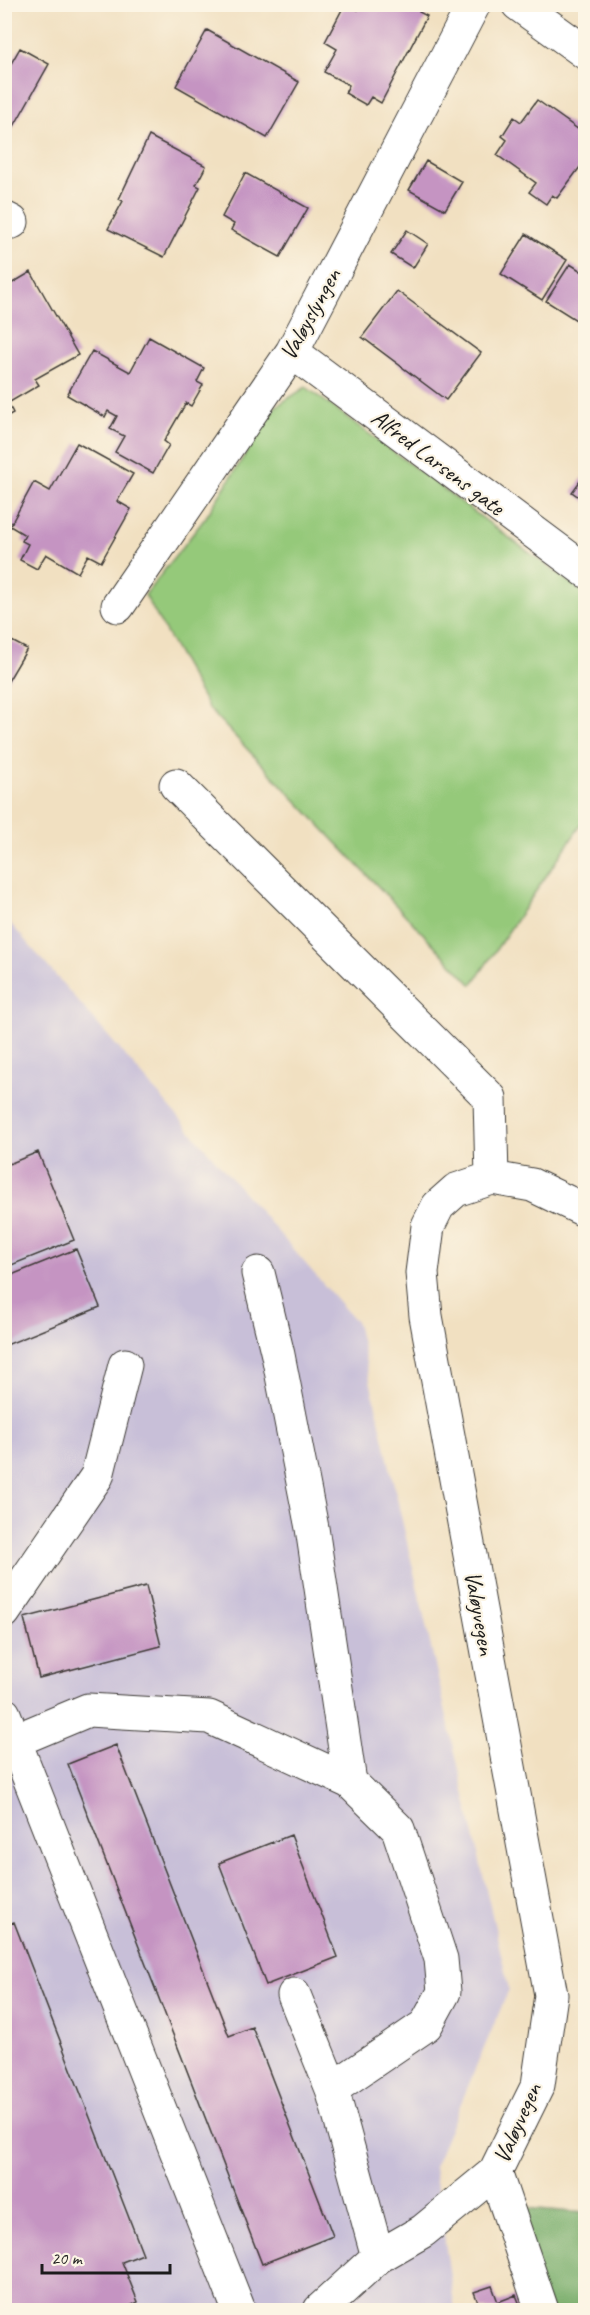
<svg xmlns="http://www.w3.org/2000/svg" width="590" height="2315" viewBox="0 0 590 2315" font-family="Caveat,sans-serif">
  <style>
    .industrial { fill: #c8bfd8 }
    .green { fill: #95c97a; stroke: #58724b; stroke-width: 1.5 }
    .forest { fill: #78ad6a; stroke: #4a6443; stroke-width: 1.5 }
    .building { fill: #c594c2 }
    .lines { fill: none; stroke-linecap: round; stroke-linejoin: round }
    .minor-casing { stroke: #3c3935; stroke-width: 35 }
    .minor { stroke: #fff; stroke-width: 33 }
    .labels { text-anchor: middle; stroke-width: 4.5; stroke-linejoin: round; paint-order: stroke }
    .street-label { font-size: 24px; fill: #1c1c1c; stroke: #fcf5e5 }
  </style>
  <rect width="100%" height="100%" fill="#fcf5e5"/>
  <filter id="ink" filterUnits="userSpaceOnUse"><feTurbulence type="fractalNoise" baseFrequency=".0167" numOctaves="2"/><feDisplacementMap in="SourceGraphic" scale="12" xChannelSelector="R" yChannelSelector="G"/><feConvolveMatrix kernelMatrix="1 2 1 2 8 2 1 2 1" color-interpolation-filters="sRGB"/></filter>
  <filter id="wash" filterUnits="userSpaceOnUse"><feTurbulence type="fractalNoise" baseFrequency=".008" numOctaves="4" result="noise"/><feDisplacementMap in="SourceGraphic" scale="24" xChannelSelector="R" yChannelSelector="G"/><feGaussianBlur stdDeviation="1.35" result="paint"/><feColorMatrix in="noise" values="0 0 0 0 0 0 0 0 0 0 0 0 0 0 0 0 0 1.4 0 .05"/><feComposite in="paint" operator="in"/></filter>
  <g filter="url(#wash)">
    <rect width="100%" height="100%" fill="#f1e0c1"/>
    <path class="industrial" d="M 4,916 L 357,1323 L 509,1989 L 434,2167 L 455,2310 L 5,2310 Z"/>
    <path class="green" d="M 306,387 L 585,594 L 585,819 L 472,985 L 209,709 L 145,595 L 206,517 L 275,407 Z"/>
    <path class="forest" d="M 514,2207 L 585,2213 L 585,2310 L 527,2310 Z"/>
    <g id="blocks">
      <path class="building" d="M 345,4 L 358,10 L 361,4 L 423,4 L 419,12 L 427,16 L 381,103 L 371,97 L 366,105 L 345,93 L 349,85 L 324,72 L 337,49 L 325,42 Z
        M 207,30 L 299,82 L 267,138 L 176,86 Z
        M 20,48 L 49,64 L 4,144 L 4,76 Z
        M 537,100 L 586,135 L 586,159 L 557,198 L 552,195 L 546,204 L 529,192 L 536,183 L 497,155 L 507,140 L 502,136 L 514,117 L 521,122 Z
        M 149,136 L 206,166 L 196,185 L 200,187 L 164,257 L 108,229 L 123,201 L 119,199 Z
        M 426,161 L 462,182 L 445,210 L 409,190 Z
        M 245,173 L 308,208 L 280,257 L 231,230 L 234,224 L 222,217 Z
        M 407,230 L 428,244 L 413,268 L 391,254 Z
        M 526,234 L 567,260 L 542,300 L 501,274 Z
        M 570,264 L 586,274 L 584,325 L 546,301 Z
        M 31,272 L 78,355 L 35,379 L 39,385 L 8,403 L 13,413 L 4,418 L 4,288 Z
        M 397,291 L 481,353 L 446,400 L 362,337 Z
        M 149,337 L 204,368 L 197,382 L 203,385 L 191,406 L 186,403 L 164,441 L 169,445 L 153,473 L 115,452 L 124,436 L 110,429 L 117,416 L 108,411 L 105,417 L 67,395 L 92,351 L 130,372 Z
        M 77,443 L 133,474 L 117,501 L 131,509 L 101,562 L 88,555 L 78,573 L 46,554 L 37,569 L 20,560 L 28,544 L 22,541 L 25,535 L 10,526 L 34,482 L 50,491 Z
        M 586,473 L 586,502 L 572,492 Z
        M 4,637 L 27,649 L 7,683 L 4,681 Z
        M 38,1152 L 74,1240 L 4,1268 L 4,1166 Z
        M 76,1249 L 100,1307 L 4,1346 L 4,1278 Z
        M 146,1586 L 161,1646 L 39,1678 L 24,1618 Z
        M 116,1745 L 229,2036 L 252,2027 L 333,2236 L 262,2264 L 68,1764 Z
        M 291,1835 L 338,1957 L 266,1985 L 219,1863 Z
        M 14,1922 L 143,2254 L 122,2262 L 138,2302 L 130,2306 L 132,2310 L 16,2310 L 15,2306 L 4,2310 L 4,1926 Z
        M 492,2286 L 498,2302 L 516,2295 L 522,2310 L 481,2310 L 474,2292 Z"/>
    </g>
  </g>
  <g filter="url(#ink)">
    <use href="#blocks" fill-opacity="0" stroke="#3c3935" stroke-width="1.5"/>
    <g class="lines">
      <g class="minor-casing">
        <path id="minor" d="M 518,4 L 586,53
          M 4,218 L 12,222
          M 292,352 L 586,571
          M 118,606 L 292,352 L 474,4
          M 176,785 L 490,1098 L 492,1178
          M 258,1273 L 278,1355 L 312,1528 L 350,1782
          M 4,1612 L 97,1476 L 125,1365
          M 4,1714 L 239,2310
          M 4,1749 L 14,1741 L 88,1710 L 209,1717 L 350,1782 L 398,1829 L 441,1959 L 444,1992 L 426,2025 L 332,2089 L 378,2257
          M 294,1995 L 332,2089
          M 495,2172 L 542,2310
          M 320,2310 L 378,2257 L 423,2231 L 495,2172 L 538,2085 L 551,1995 L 426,1316 L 422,1273 L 428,1226 L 438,1206 L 456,1190 L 492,1178 L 532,1185 L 586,1211"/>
      </g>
      <use href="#minor" class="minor"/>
    </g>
  </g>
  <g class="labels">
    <g class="street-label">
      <text transform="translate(310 314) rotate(-61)" y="8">Valøyslyngen</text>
      <text transform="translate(438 462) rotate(37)" y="8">Alfred Larsens gate</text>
      <text transform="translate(480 1613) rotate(80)" y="8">Valøyvegen</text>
      <text transform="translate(517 2123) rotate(-66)" y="8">Valøyvegen</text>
    </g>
  </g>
  <rect width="590" height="2315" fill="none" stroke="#fcf5e5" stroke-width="24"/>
  <path d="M42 2264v9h128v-9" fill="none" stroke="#1c1c1c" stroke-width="3"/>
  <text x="51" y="2264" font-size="18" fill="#1c1c1c" stroke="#fcf5e5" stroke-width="4.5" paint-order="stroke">20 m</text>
</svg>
